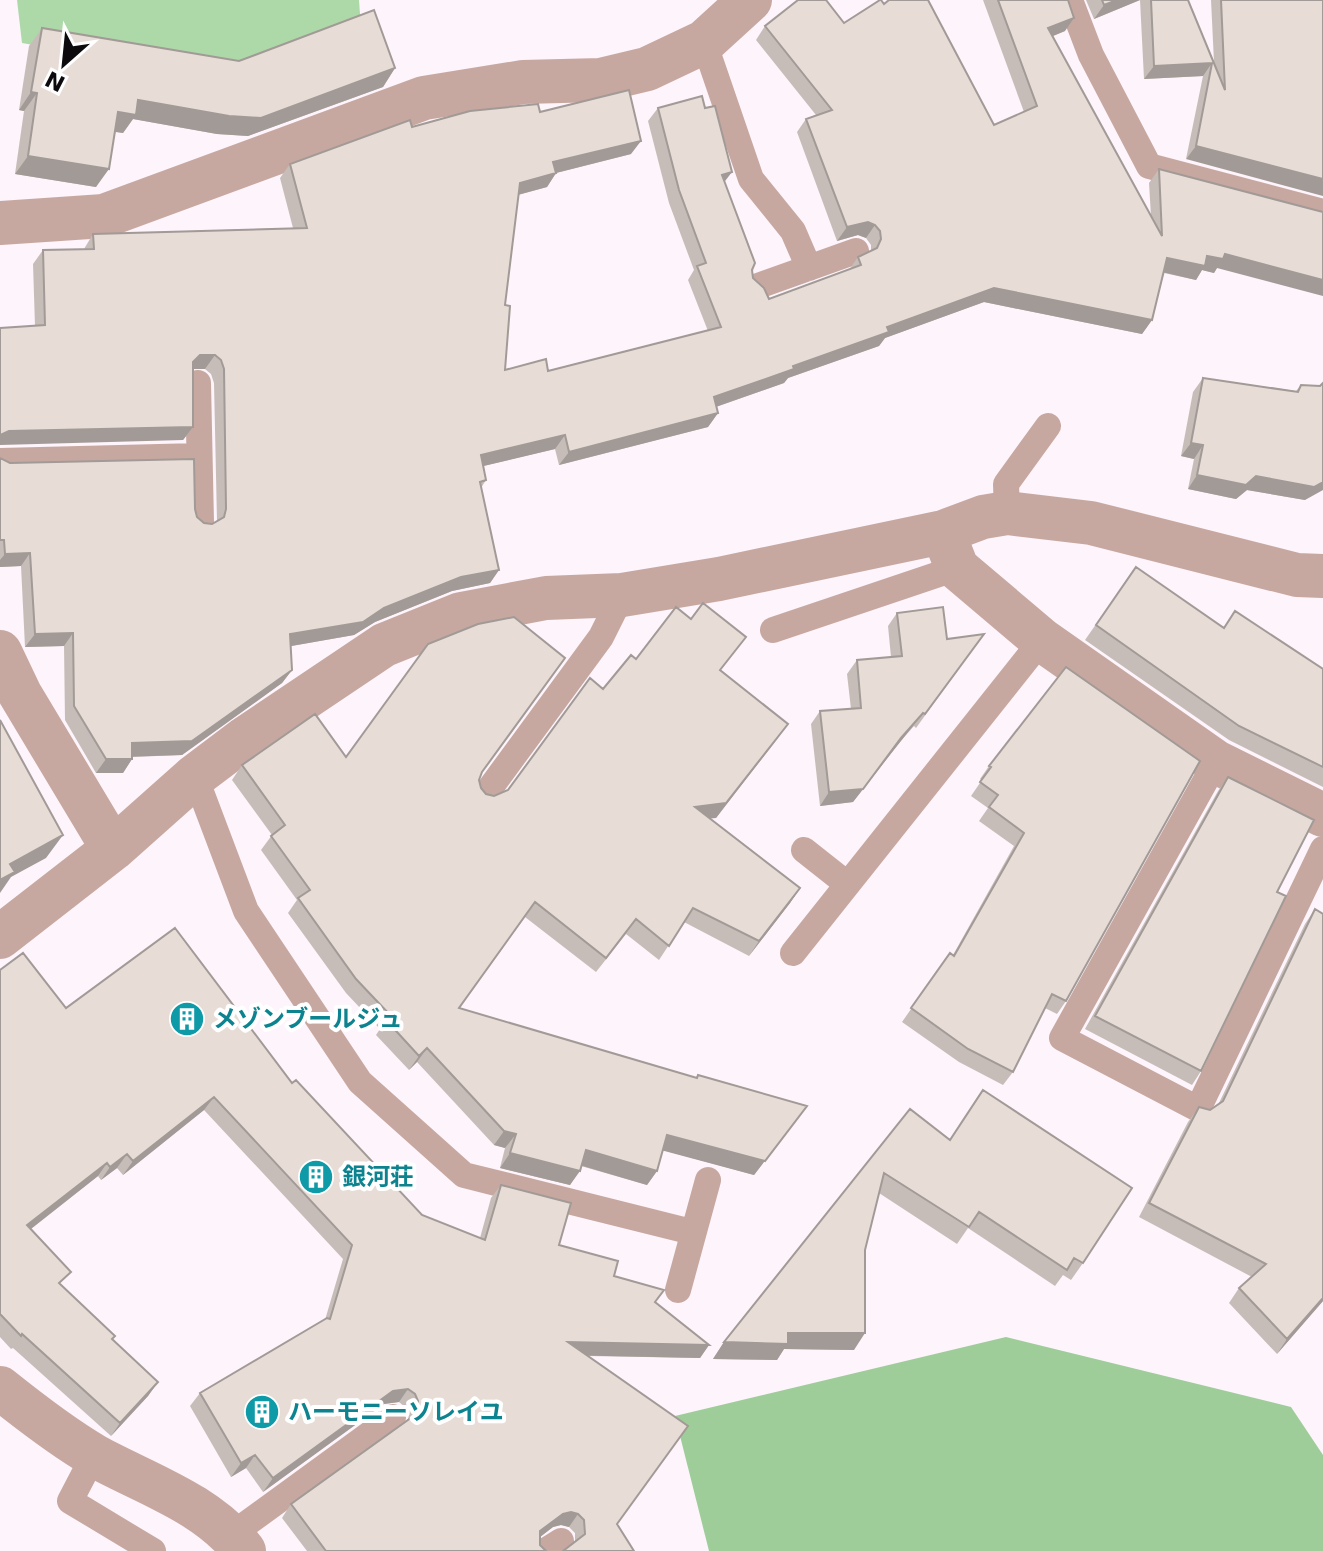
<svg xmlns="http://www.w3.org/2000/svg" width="1323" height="1551" viewBox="0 0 1323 1551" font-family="'DejaVu Sans','Noto Sans JP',sans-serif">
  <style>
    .green { fill: #add9a9 }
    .forest { fill: #9ecd9a }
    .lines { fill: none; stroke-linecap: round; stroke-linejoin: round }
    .lane { stroke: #c7a8a0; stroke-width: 26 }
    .street { stroke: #c7a8a0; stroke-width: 44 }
    .wall { fill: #c7bdb8 }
    .shaded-wall { fill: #a29a96 }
    .building { fill: #e7dcd6; stroke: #a29a96; stroke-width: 2 }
    .labels { text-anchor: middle; stroke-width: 8; stroke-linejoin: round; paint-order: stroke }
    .culture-label { font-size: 24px; font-weight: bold; fill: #0d838f; stroke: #fff; text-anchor: start }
  </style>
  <rect width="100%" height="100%" fill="#fdf4fc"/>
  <path class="green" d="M 17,0 L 359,0 L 361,28 L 227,79 L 22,43 Z"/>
  <path class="forest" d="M 1006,1337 L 1291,1407 L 1323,1455 L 1323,1551 L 709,1551 L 675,1416 Z"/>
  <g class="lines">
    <path class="lane" d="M 1070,0 L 1091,55 L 1149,166 L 1323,212
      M 704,42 L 751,179 L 793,231 L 809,268
      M 758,286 L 856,251
      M 198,383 L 201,522
      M 0,461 L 199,456
      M 1007,513 L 1006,484 L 1048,426
      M 773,630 L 957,568
      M 1216,762 L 1062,1038 L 1198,1109 L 1323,849
      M 195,776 L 246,911 L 360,1082 L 464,1175 L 692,1232
      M 485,795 L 601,637 L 622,595
      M 804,850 L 847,884
      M 793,953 L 1042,640
      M 678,1290 L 708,1180
      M 94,1455 L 70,1501 L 153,1551
      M 231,1535 L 393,1417
      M 545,1551 L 561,1541"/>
    <path class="street" d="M 0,223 L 104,216 L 424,98 L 523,82 L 601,80 L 647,69 L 704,42 L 750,0
      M 943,532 L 957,568 L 1042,640 L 1216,762 L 1323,815
      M 0,652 L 20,694 L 113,849
      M 0,937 L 113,849 L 195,776 L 244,739 L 384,645 L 461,614 L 546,598 L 622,595 L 719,579 L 943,532 L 983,517 L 1007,513 L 1091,523 L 1297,575 L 1323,576
      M 0,1388 C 30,1412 62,1437 95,1456 C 146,1484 207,1503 244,1551"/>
  </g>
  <path class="wall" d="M 983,0 L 1068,0 L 1065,31 L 1052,36 L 1151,216 L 1149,183 L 1159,169 L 1217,268 L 1214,273 L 1202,270 L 1196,280 L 1164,273 L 1152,320 L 1142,334 L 984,302 L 885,338 L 879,346 L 788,378 L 784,383 L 716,407 L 718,413 L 708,427 L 559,465 L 555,449 L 483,466 L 486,480 L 481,488 L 499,570 L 490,583 L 452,591 L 375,622 L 354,635 L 291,646 L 292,670 L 282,683 L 182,755 L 132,757 L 132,759 L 123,773 L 96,773 L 65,720 L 64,646 L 25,647 L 21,566 L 0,567 L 0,458 L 10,463 L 195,509 L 197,517 L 204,523 L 212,524 L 217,521 L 214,383 L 211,374 L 205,369 L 193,369 L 193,427 L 183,440 L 35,326 L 33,264 L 43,250 L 84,249 L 93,234 L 293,228 L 280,178 L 290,164 L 412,127 L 540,112 L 631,154 L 556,173 L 547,187 L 518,195 L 505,305 L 505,370 L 548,371 L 708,331 L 688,280 L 694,270 L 669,203 L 648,121 L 658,108 L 724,183 L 752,270 L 753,278 L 769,299 L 849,270 L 858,257 L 871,251 L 871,245 L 866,238 L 858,235 L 837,241 L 797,132 L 806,119 L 816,115 L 756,40 L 765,26 L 844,23 L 884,4 L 994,125 L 1024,112 Z
    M 1086,0 L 1188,0 L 1214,62 L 1211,0 L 1323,0 L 1186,159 L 1203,76 L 1144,79 L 1140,0 L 1094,19 Z
    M 42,28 L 239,61 L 395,68 L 383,87 L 248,136 L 217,134 L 133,119 L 123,133 L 115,132 L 96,187 L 15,174 L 24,111 L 19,110 L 29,46 Z
    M 1203,378 L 1296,391 L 1301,385 L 1320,386 L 1305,500 L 1247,490 L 1236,499 L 1188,489 L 1194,459 L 1181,456 L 1193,392 Z
    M 1136,567 L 1223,628 L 1323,669 L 1323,787 L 1229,740 L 1085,640 Z
    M 897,613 L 947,639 L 984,634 L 916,728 L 914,726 L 891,752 L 853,802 L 820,806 L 811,724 L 820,711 L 851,709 L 847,674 L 857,660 L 891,657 L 888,626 Z
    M 735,651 L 720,671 L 778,738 L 716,818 L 710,818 L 800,888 L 790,903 L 749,956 L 684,922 L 659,960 L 626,934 L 596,972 L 525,917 L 459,1008 L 696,1078 L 698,1075 L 807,1106 L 754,1175 L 663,1150 L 657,1171 L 647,1185 L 581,1166 L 570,1185 L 500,1168 L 505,1148 L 494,1145 L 417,1062 L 409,1070 L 376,1035 L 380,1029 L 346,993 L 288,913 L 297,900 L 261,850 L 272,835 L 232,780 L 242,765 L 346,757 L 481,773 L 479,780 L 481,788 L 486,794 L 494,796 L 508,790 L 603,689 L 636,659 Z
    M 1066,667 L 1066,1001 L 1057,1014 L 1045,1008 L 1013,1072 L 1003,1085 L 959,1062 L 902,1022 L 950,953 L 953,955 L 1014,846 L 979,821 L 988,808 L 971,796 L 982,780 L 980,779 L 989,766 Z
    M 1228,777 L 1277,892 L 1201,1071 L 1192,1085 L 1085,1029 L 1218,791 Z
    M 1315,909 L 1323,914 L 1323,1301 L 1277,1354 L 1229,1303 L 1239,1288 L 1252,1277 L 1139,1217 L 1188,1122 L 1199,1107 L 1210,1110 L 1218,1105 L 1305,924 Z
    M 0,970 L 66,1008 L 292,1083 L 422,1215 L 480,1238 L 491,1198 L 501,1185 L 559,1245 L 614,1276 L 664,1290 L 655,1302 L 709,1345 L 700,1358 L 588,1356 L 618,1524 L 575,1542 L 575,1533 L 569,1527 L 561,1525 L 553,1527 L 540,1537 L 540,1545 L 546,1551 L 307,1551 L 282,1518 L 291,1504 L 408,1419 L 409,1415 L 405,1407 L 399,1402 L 384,1404 L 263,1492 L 246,1468 L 231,1477 L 190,1406 L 200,1393 L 325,1320 L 343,1259 L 204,1110 L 123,1175 L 117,1168 L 101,1180 L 98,1176 L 31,1229 L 61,1286 L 115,1336 L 112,1339 L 158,1382 L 148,1396 L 111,1436 L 13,1348 L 11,1349 L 0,1337 Z
    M 983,1090 L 1083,1263 L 1071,1280 L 1063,1275 L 1055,1286 L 968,1228 L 957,1244 L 879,1193 L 865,1250 L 854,1350 L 784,1349 L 777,1360 L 713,1359 L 724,1342 L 910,1109 L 950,1140 Z"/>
  <path class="shaded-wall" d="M 1117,0 L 1140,0 L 1094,19 L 1104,5 Z
    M 1074,18 L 1065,31 L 1039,42 L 1048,28 Z
    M 1212,63 L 1203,76 L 1144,79 L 1154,66 Z
    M 395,68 L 383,87 L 248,136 L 217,134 L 133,119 L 123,133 L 105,130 L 118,112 L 138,100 Z
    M 31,92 L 37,93 L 24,111 L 19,110 Z
    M 641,141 L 631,154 L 544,176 L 553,162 Z
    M 1196,146 L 1323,179 L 1323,196 L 1186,159 Z
    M 28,156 L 109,169 L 96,187 L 15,174 Z
    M 732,172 L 722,185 L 722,175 Z
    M 556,173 L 547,187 L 510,197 L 520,183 Z
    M 868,222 L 875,225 L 866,238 L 858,235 L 837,241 L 847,227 Z
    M 1225,254 L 1323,280 L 1323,296 L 1217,268 L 1214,273 L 1202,270 L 1196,280 L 1158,271 L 1167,258 Z
    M 994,288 L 1152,320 L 1142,334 L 984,302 L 885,338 L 879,346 L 788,378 L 784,383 L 704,411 L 714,397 L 887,327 Z
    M 200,355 L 215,355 L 205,369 L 190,369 L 193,362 Z
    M 718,413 L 708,427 L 559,465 L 569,452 Z
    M 193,427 L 183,440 L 0,445 L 0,435 L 9,431 Z
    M 565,435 L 555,449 L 471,469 L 481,455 Z
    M 1191,443 L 1203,445 L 1194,459 L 1181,456 Z
    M 1197,475 L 1256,476 L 1323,482 L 1323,490 L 1305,500 L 1247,490 L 1236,499 L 1188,489 Z
    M 30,553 L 21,566 L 0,567 L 0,560 L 5,554 Z
    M 499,570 L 490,583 L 452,591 L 375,622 L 354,635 L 280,648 L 290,634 L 384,608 L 461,577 Z
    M 73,633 L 64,646 L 25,647 L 35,634 Z
    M 292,670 L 282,683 L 182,755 L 122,757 L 132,743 Z
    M 923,713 L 853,802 L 820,806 L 829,792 L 901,738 Z
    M 788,724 L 716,818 L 685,821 L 695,807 Z
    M 106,759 L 132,759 L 123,773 L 96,773 Z
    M 63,835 L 46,858 L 11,877 L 0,893 L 0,877 L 10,864 Z
    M 800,888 L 790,903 L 749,956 L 759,941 Z
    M 427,1048 L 417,1062 L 409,1070 L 419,1056 Z
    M 214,1097 L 204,1110 L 123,1175 L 133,1161 Z
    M 807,1106 L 754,1175 L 657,1149 L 667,1135 Z
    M 504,1131 L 516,1134 L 505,1148 L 494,1145 Z
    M 586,1150 L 657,1171 L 647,1185 L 576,1164 Z
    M 510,1153 L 580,1171 L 570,1185 L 500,1168 Z
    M 127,1154 L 117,1168 L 101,1180 L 110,1167 Z
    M 107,1163 L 98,1176 L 18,1239 L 27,1225 Z
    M 1323,1298 L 1323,1301 L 1277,1354 L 1287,1339 Z
    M 788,1333 L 865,1333 L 854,1350 L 784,1349 L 777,1360 L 713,1359 L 724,1342 Z
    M 568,1342 L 709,1345 L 700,1358 L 559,1355 Z
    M 158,1382 L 148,1396 L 111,1436 L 120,1423 Z
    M 408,1389 L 399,1402 L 384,1404 L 263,1492 L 273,1478 L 393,1391 Z
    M 255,1455 L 246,1468 L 231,1477 L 241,1463 Z
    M 571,1512 L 578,1514 L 569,1527 L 561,1525 L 553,1527 L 531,1544 L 540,1531 L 563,1514 Z"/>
  <path class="building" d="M 798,0 L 826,0 L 844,23 L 880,0 L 881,0 L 884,4 L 889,0 L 928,0 L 994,125 L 1037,106 L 998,0 L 1068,0 L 1074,18 L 1048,28 L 1162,236 L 1159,169 L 1323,212 L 1323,280 L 1225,254 L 1223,259 L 1207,256 L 1205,266 L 1167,258 L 1152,320 L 994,288 L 887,327 L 889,332 L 793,366 L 794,369 L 714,397 L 718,413 L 569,452 L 565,435 L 481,455 L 486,480 L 480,482 L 499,570 L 461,577 L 384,608 L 363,622 L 290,634 L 292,670 L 192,741 L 132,743 L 132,759 L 106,759 L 74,706 L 73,633 L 35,634 L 30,553 L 5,554 L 4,540 L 0,540 L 0,458 L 10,463 L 194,459 L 195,509 L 197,517 L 204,523 L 212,524 L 224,517 L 226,509 L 224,369 L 221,360 L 215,355 L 200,355 L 193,362 L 193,427 L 9,431 L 0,435 L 0,328 L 45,325 L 43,250 L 94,249 L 93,234 L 307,228 L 290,164 L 410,120 L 412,127 L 470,111 L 538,104 L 540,112 L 629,90 L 641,141 L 553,162 L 556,173 L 520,183 L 505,305 L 510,306 L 505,370 L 546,359 L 548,371 L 721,327 L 697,266 L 706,263 L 679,190 L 658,108 L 702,96 L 705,108 L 715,106 L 732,172 L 722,175 L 755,263 L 752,270 L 753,278 L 764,288 L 769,299 L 861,265 L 858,257 L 877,248 L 881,239 L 880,231 L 875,225 L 868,222 L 847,227 L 806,119 L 832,110 L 765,26 Z
    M 1102,0 L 1117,0 L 1104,5 Z
    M 1151,0 L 1188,0 L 1225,90 L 1221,0 L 1323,0 L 1323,179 L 1196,146 L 1212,63 L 1154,66 Z
    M 374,10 L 395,68 L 261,118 L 229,116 L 138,100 L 136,115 L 118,112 L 109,169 L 28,156 L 37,93 L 31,92 L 42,28 L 239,61 Z
    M 1203,378 L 1298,392 L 1301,385 L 1320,386 L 1323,383 L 1323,482 L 1314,487 L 1256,476 L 1246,485 L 1197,475 L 1203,445 L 1191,443 Z
    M 1136,567 L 1224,628 L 1235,611 L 1323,669 L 1323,767 L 1239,726 L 1096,625 Z
    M 703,603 L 746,637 L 720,670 L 788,724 L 726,803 L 695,807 L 800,888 L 759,941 L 693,908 L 669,946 L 636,919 L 606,958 L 535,902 L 459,1008 L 697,1078 L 698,1075 L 807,1106 L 765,1161 L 667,1135 L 657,1171 L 586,1150 L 580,1171 L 510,1153 L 516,1134 L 504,1131 L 427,1048 L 419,1056 L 386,1020 L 391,1016 L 356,979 L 298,898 L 310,890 L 271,836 L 285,825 L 242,765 L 315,714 L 346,757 L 428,644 L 478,624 L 514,617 L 565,658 L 482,772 L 479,780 L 481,788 L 486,794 L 494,796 L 508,790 L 590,678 L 603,689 L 631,655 L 636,659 L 676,607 L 691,619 Z
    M 943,607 L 947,639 L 984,634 L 925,714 L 923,713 L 901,738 L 863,789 L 829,792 L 820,711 L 861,708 L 857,660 L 902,656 L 897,613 Z
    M 1066,667 L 1200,761 L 1066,1001 L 1052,994 L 1013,1072 L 968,1049 L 911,1008 L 950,953 L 954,956 L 1024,833 L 989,807 L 998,795 L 980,782 L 991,767 L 989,766 Z
    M 0,720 L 63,835 L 10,864 L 15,872 L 0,880 Z
    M 1228,777 L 1314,820 L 1277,892 L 1286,896 L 1201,1071 L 1095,1016 Z
    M 1315,909 L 1323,914 L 1323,1298 L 1287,1339 L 1239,1288 L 1266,1264 L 1149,1203 L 1199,1107 L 1210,1110 L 1223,1101 Z
    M 175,928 L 292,1083 L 296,1080 L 422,1215 L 485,1240 L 501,1185 L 571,1203 L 559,1245 L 618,1261 L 614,1276 L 664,1290 L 655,1302 L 709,1345 L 568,1342 L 688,1426 L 617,1524 L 634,1551 L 563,1551 L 585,1534 L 584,1520 L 578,1514 L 571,1512 L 563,1514 L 540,1531 L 540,1545 L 546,1551 L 326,1551 L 291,1504 L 412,1417 L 417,1409 L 418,1401 L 415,1394 L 408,1389 L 393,1391 L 273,1478 L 255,1455 L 241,1463 L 200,1393 L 327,1318 L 330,1319 L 352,1245 L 214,1097 L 133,1161 L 127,1154 L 110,1167 L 107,1163 L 27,1225 L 71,1272 L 59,1283 L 115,1336 L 112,1339 L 158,1382 L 120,1423 L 22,1334 L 21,1336 L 0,1314 L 0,970 L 23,953 L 66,1008 Z
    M 983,1090 L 1132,1188 L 1083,1263 L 1074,1258 L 1067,1270 L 979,1212 L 969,1227 L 884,1173 L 865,1250 L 865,1333 L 788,1333 L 788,1344 L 724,1342 L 910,1109 L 950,1140 Z"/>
  <defs>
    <g id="building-disc" transform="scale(1.8)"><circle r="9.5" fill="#0f9aa8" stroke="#fff"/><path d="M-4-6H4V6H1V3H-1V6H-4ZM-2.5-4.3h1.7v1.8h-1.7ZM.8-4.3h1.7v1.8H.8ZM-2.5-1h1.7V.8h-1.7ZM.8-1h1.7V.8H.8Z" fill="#fff"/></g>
  </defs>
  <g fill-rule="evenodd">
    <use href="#building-disc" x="187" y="1019"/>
    <use href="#building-disc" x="316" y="1177"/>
    <use href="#building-disc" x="262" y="1412"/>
  </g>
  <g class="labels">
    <g class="culture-label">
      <text x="213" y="1027">メゾンブールジュ</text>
      <text x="342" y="1185">銀河荘</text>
      <text x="288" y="1420">ハーモニーソレイユ</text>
    </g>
  </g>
  <g transform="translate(64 64) rotate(207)" stroke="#ffffff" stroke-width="6" paint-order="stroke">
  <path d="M0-6L14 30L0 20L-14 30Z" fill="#0d0a0d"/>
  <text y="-12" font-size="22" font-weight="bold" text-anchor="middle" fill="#0d0a0d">N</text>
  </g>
</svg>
